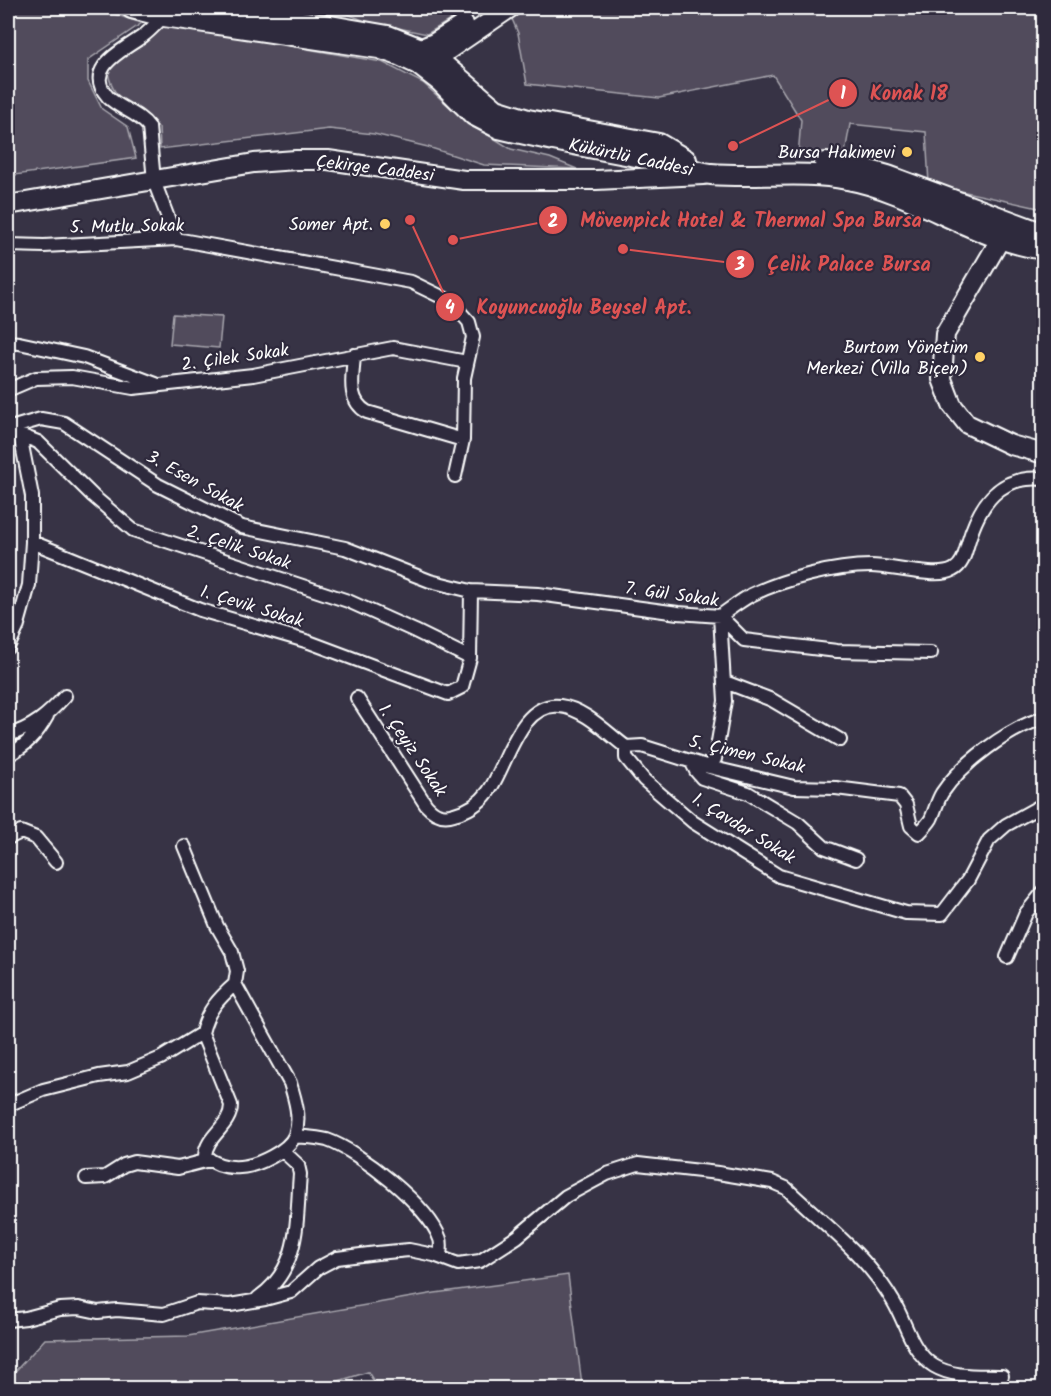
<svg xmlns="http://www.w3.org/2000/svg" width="1051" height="1396" viewBox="0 0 1051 1396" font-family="Kalam,sans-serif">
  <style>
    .green { fill: #514c5c; stroke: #a8a6ae; stroke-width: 1.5 }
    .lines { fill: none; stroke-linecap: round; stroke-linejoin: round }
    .minor-casing { stroke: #fff; stroke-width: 16 }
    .secondary-casing { stroke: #fff; stroke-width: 22 }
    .primary-casing { stroke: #fff; stroke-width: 24 }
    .minor { stroke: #2f2a3d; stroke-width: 12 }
    .secondary { stroke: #2f2a3d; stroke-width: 18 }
    .primary { stroke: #2f2a3d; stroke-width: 20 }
    .poi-dot { fill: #ffd166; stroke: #2f2a3d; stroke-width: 2 }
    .labels { text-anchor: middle; stroke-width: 4.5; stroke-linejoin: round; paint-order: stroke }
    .poi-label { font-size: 18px; fill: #fff; stroke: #2f2a3d; text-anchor: end }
    .street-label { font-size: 18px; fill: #fff; stroke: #2f2a3d }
    .leader { fill: none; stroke: #de5353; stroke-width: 2 }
    .callout-dot { fill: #de5353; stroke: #2f2a3d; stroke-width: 2 }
    .mark-label { font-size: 18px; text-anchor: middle; font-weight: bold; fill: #fff }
    .callout-label { font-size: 20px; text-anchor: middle; font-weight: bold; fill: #de5353; stroke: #2f2a3d; stroke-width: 4.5; stroke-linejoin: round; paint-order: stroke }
  </style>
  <rect width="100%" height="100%" fill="#373345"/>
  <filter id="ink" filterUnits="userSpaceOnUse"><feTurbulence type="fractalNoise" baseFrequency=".0167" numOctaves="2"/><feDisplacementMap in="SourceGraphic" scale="12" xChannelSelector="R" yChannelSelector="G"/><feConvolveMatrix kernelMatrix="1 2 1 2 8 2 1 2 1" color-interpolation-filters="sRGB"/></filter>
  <g filter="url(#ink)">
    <path class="green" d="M 8,8 L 95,8 L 142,23 L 88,60 L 88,81 L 102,109 L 128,127 L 136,158 L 8,176 Z
      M 302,8 L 470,8 L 427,34 L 365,21 L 348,14 Z
      M 522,8 L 1043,8 L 1043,209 L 929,184 L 926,132 L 850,124 L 844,159 L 798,157 L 801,120 L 773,75 L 659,98 L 527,84 L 518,33 L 512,19 Z
      M 164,24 L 382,62 L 423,83 L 463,119 L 511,149 L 550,158 L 577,169 L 484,165 L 428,147 L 374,134 L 329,129 L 160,149 L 159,128 C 153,122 147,116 141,112 C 122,99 113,97 108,73 L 115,63 L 141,46 Z
      M 173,314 L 222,317 L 219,348 L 170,344 Z
      M 568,1275 L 582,1385 L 580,1388 L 378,1388 L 368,1372 L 316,1388 L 8,1388 L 8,1379 L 45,1339 L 188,1336 L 435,1293 Z"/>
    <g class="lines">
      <g class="minor-casing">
        <path id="minor" d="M 164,16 C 157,23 151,30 143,36 C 124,50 82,68 108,97 C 120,109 139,113 149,127 L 154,181 L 176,239
          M 8,245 L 44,246 L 176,239 L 411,282 L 450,301 L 469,322 L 473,337 L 464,378 L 463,440 L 455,476
          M 8,342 L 19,343 L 84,357 L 156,384
          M 354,355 C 353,376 346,400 367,412 L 463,440
          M 8,390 L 36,378 L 72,377 L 133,388 L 253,375 L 393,348 L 467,362
          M 14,427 L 41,419 L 64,423 L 158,485 L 242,527 L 345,548 L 430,581 L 471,591 L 538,594 L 678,613 L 720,616 L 744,640 L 837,651 L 931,653
          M 20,435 L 38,442 L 93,496 L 133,530 L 348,601 L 415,631 L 470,658
          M 32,542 L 200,610 L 309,642 L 448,694 L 462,687 L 470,658 L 471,591
          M 8,647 L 17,628 L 29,585 L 32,542 L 32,496 L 20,435 L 16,430
          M 725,682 L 772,700 L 840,740
          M 357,698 L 426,805 C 434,814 442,818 454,814 C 467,811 479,804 488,792 C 507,767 519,701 560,706 C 585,709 607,733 626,747
          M 8,735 C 33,728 48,715 65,696
          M 626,747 L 626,758 L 644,780 L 693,822 L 779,876 L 906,913 L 942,914 L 968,880 L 989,840 L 1006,825 L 1044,804
          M 626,747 L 642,746 L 709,767 L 794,787 L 836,788 L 899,796 L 906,805 L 911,826 L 919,833 C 923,829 928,824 931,819 C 935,811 937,801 942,793 C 962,763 1009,728 1044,718
          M 8,755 C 26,746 37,734 47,716
          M 691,761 L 696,771 L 702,778 L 748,793 L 798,823 L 824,847 L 856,859
          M 709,767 L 715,759 L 725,701 L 720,616 C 730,609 740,601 751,595 C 784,579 834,566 871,566 C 891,566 937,579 953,570 C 963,565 965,553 968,543 C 979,505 999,474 1044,479
          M 8,838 L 21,832 L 36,838 L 56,862
          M 184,846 L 217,926 L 232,952 L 237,971 L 235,984 L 290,1083 C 295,1099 301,1118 295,1135 C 289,1151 257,1166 240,1167 C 227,1168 214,1164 205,1156 C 206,1135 231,1127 231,1105 L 202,1033
          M 1007,957 L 1026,913 L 1044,891
          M 8,1105 L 43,1090 L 99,1076 L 128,1072 L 161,1058 L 202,1033 C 207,1011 218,999 235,984
          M 295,1136 C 305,1137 316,1137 327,1140 C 359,1151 429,1206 440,1239 C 442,1244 440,1252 440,1257
          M 86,1178 L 105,1177 L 124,1165 L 134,1162 L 178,1168 L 209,1160
          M 258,1298 C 301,1268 296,1221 300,1174 L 298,1165 L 283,1151
          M 8,1320 L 26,1318 L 60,1309 L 79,1308 L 98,1312 L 117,1310 L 164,1314 L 197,1303 L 230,1305 L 265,1299 L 291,1292 L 318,1268 L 337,1258 L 377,1253 L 409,1250 L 434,1255 L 458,1264 L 480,1261 L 517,1237 L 566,1196 L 607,1174 L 638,1164 L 718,1173 L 772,1182 L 786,1188 C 823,1223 867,1256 893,1301 C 906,1322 911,1352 934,1366 C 954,1378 979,1375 1002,1376"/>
      </g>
      <g class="secondary-casing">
        <path id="secondary" d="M 409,53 L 434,43 L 464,24
          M 438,74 C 435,64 441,59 447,51 L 510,8
          M 8,205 L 254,163 L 296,160 L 328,160 L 464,180 L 596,180 L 703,175
          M 1001,238 L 945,334 L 942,379 L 952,405 L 967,424 L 1011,445 L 1044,454"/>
      </g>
      <g class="primary-casing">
        <path id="primary" d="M 132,8 L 164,16 L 379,48 L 399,55 L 418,64 L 440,81 L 474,115 L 499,128 C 553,141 608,151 663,161 C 679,164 695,173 711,174 C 756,178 803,170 847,179 C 914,191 976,240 1044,249
          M 226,8 L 388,36 L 421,49 L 439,61 L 496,110 L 528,120 L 659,144 L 686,160
          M 825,163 L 853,166 L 888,176 L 1044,234"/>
      </g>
      <use href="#minor" class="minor"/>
      <use href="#secondary" class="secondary"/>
      <use href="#primary" class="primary"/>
    </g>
  </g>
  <g class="poi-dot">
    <circle cx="907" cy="152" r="6"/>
    <circle cx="385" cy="224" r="6"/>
    <circle cx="980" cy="357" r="6"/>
  </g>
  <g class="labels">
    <g class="poi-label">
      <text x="895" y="158">Bursa Hakimevi</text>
      <text x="373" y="230">Somer Apt.</text>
      <text x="968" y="353">Burtom Yönetim<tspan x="968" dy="21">Merkezi (Villa Biçen)</tspan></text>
    </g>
    <g class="street-label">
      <text transform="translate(631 157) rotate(12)" y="6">Kükürtlü Caddesi</text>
      <text transform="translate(375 168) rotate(7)" y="6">Çekirge Caddesi</text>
      <text transform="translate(127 226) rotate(-1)" y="6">5. Mutlu Sokak</text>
      <text transform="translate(235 357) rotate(-8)" y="6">2. Çilek Sokak</text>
      <text transform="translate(195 481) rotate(29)" y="6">3. Esen Sokak</text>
      <text transform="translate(239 547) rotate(18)" y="6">2. Çelik Sokak</text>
      <text transform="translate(672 594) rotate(8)" y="6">7. Gül Sokak</text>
      <text transform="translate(252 606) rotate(17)" y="6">1. Çevik Sokak</text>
      <text transform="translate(413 750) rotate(56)" y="6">1. Çeyiz Sokak</text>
      <text transform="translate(747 754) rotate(13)" y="6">5. Çimen Sokak</text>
      <text transform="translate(744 828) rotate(32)" y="6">1. Çavdar Sokak</text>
    </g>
  </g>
  <path class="leader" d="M733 146L843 93M453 240L553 220M623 249L740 264M410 220L450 307"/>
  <g class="callout-dot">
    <circle cx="733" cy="146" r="6"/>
    <circle cx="453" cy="240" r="6"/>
    <circle cx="623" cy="249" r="6"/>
    <circle cx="410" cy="220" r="6"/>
    <circle cx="843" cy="93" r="15"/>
    <circle cx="553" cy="220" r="15"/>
    <circle cx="740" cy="264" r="15"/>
    <circle cx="450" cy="307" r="15"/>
  </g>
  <g class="mark-label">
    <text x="843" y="99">1</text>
    <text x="553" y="227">2</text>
    <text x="740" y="270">3</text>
    <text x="450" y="313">4</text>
  </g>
  <g class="callout-label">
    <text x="909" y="100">Konak 18</text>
    <text x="751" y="227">Mövenpick Hotel &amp; Thermal Spa Bursa</text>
    <text x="849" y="271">Çelik Palace Bursa</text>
    <text x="584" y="314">Koyuncuoğlu Beysel Apt.</text>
  </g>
  <rect width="1051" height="1396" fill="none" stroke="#2f2a3d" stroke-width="30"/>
  <rect x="15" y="15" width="1021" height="1366" fill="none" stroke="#fff" stroke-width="2" filter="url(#ink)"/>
</svg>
